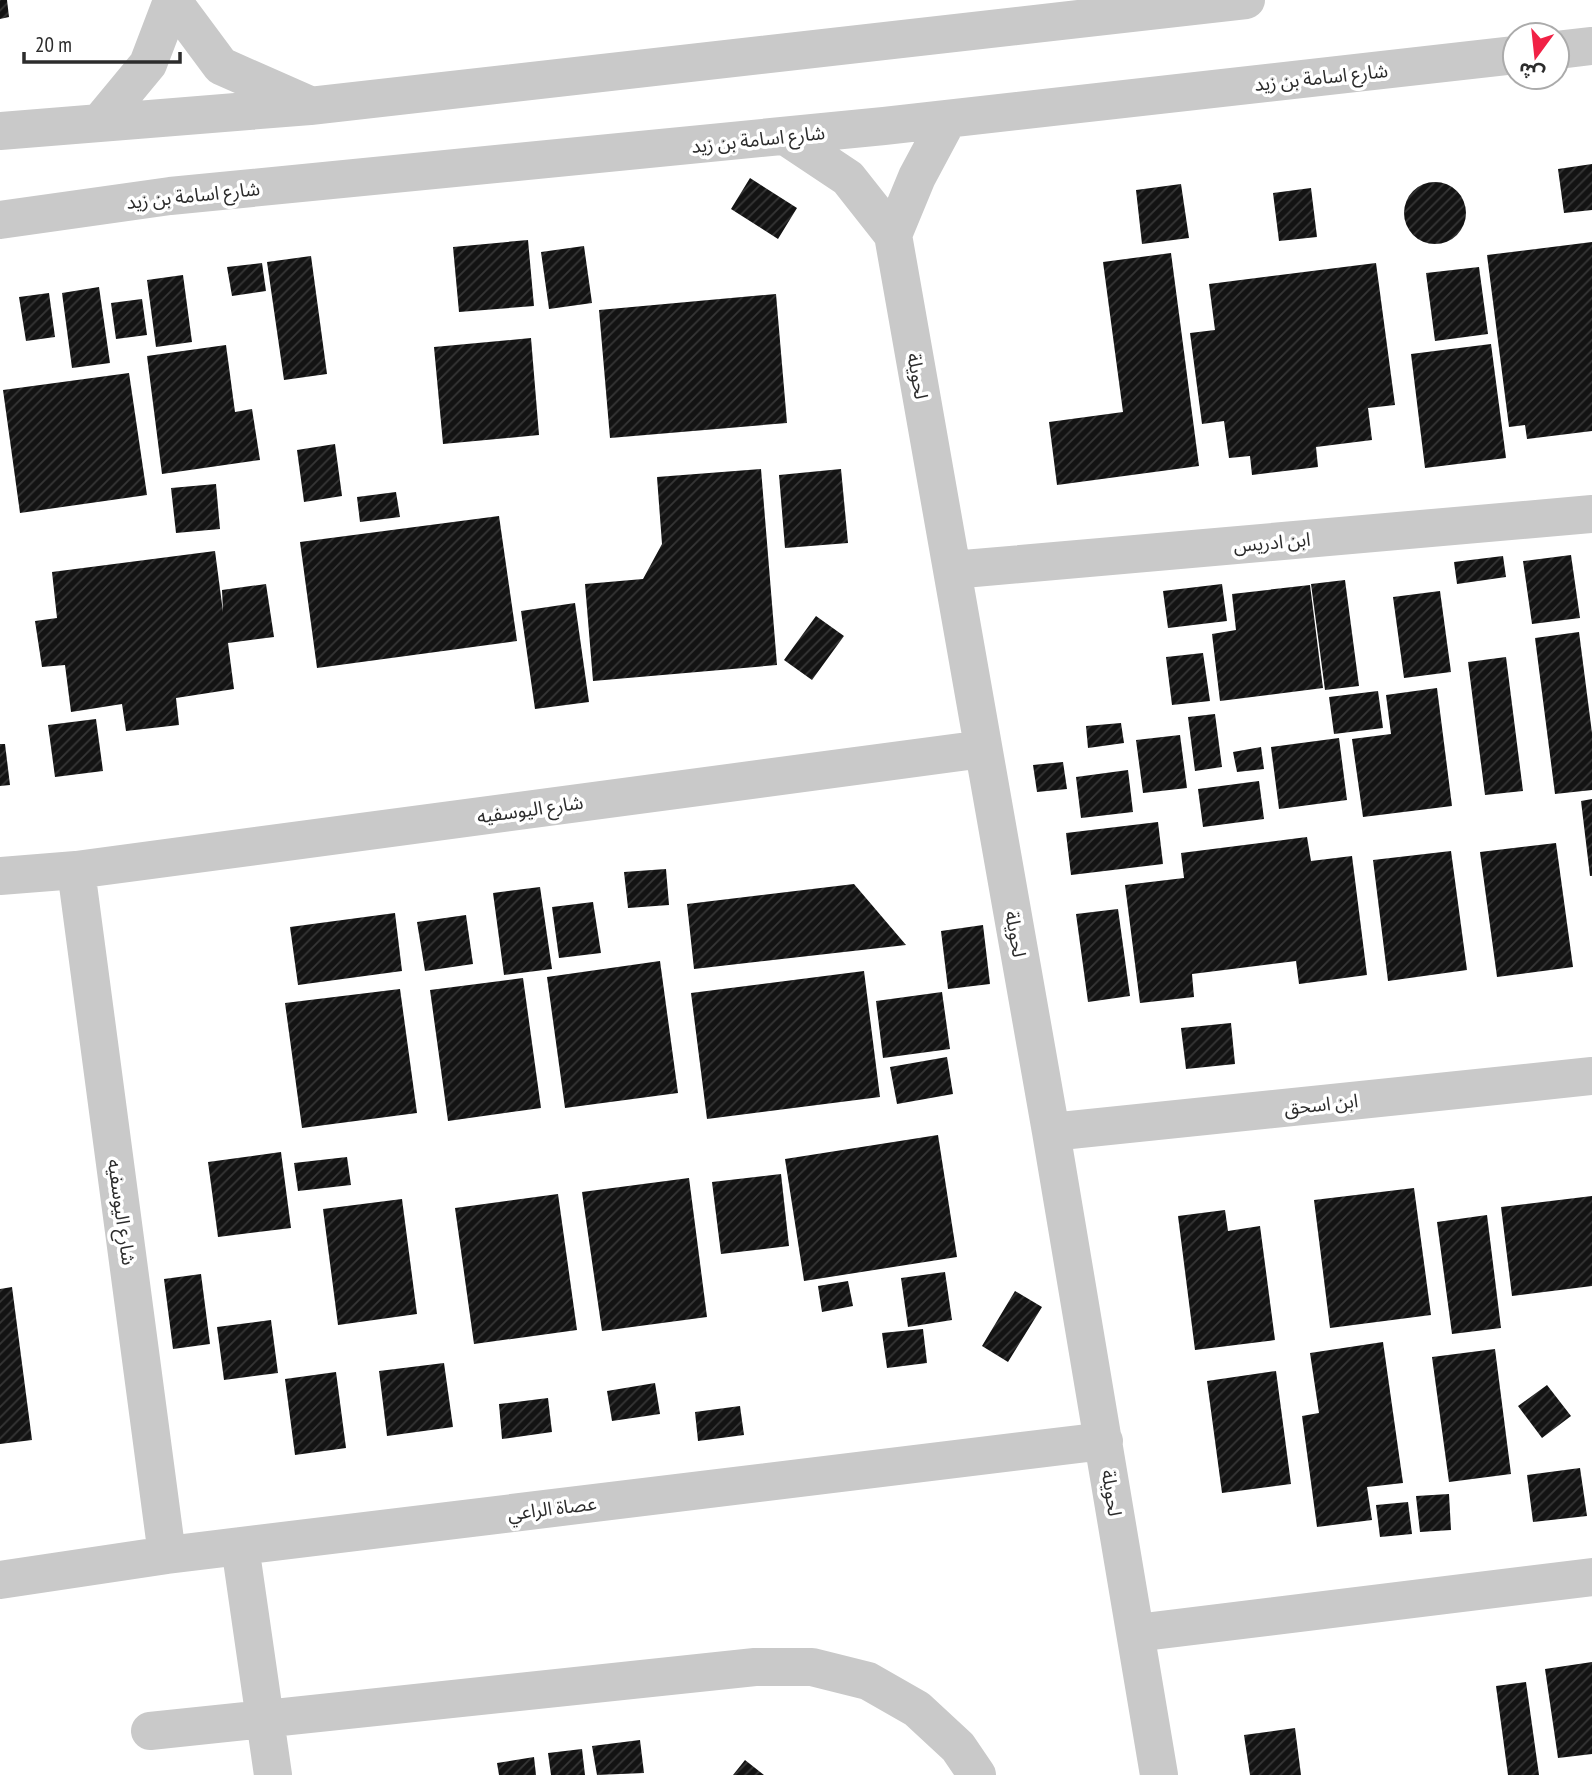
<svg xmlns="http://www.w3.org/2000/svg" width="1592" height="1775" viewBox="0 0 1592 1775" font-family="'PT Sans Narrow','Noto Sans Arabic',sans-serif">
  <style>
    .building { fill: url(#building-hatch) }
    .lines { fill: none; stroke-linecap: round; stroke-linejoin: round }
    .minor { stroke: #c9c9c9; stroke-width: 38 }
    .labels { text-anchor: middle; stroke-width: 7; stroke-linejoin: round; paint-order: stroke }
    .street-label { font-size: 19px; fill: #2c2c2c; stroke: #fff }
  </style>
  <defs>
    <pattern id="building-hatch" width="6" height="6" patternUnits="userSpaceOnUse" patternTransform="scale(1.75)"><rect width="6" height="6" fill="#131313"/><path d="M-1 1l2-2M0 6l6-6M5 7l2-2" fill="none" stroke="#363636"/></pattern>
  </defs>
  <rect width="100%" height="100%" fill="#fff"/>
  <path class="building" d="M 0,0 L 7,0 L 9,17 L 0,19 Z
    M 1592,164 L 1592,210 L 1564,213 L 1558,169 Z
    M 750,178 L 797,208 L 778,239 L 731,209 Z
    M1404 213a31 31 0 1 1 62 0a31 31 0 1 1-62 0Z
    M 1181,184 L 1189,238 L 1142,244 L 1136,190 Z
    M 1311,188 L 1317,237 L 1279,241 L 1273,193 Z
    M 528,240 L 534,306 L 459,312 L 453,247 Z
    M 1592,242 L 1592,431 L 1527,439 L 1525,425 L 1509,427 L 1487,255 Z
    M 584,246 L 592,303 L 549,309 L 541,252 Z
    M 1171,253 L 1199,466 L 1057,485 L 1049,422 L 1123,412 L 1103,262 Z
    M 311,256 L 327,374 L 284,380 L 267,262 Z
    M 262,263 L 266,291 L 232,296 L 227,267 Z
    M 1376,263 L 1395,405 L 1368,408 L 1372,440 L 1316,447 L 1318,467 L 1252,475 L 1250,456 L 1229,458 L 1224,421 L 1202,424 L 1190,333 L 1215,330 L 1209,284 Z
    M 1479,267 L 1488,334 L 1435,341 L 1426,273 Z
    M 183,275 L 192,342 L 156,347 L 147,280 Z
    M 99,287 L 110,363 L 72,368 L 62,293 Z
    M 49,293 L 55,337 L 26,341 L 19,297 Z
    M 776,294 L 787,423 L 610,438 L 599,310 Z
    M 142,299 L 147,335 L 116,339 L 111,303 Z
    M 531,338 L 539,435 L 443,444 L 434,347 Z
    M 1491,344 L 1506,458 L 1425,468 L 1411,354 Z
    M 226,345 L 235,412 L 252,409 L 260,460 L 162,474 L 147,356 Z
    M 129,373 L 147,495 L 20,513 L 3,390 Z
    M 335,444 L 342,496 L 304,502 L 297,450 Z
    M 761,469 L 777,665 L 593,681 L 585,584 L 643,579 L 662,544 L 657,477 Z
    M 841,469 L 848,543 L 785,548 L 779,475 Z
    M 216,484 L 220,529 L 176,533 L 171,488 Z
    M 396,492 L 400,517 L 360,522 L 357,497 Z
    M 499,516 L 517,641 L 317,668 L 300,542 Z
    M 215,551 L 223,612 L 222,590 L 266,584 L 274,637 L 228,643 L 234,689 L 176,698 L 179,725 L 126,731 L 122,704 L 71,712 L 65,665 L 42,667 L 35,621 L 57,618 L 52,572 Z
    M 1571,555 L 1580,618 L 1532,624 L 1523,561 Z
    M 1503,556 L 1506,577 L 1457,584 L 1454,562 Z
    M 1345,580 L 1359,686 L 1325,690 L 1311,584 Z
    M 1222,584 L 1227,621 L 1168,628 L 1163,591 Z
    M 1310,585 L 1323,688 L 1220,701 L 1212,634 L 1236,630 L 1232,594 Z
    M 1440,591 L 1451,672 L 1404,678 L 1393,597 Z
    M 575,603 L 589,702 L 535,709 L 521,611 Z
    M 816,616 L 844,636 L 812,680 L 784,660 Z
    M 1579,632 L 1592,733 L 1592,790 L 1555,794 L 1535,638 Z
    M 1203,653 L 1210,701 L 1172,705 L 1166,657 Z
    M 1506,657 L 1523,791 L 1485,795 L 1468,662 Z
    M 1437,688 L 1452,806 L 1363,817 L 1352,739 L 1391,734 L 1386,695 Z
    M 1378,691 L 1383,728 L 1334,734 L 1329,697 Z
    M 1215,714 L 1222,767 L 1195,771 L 1188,717 Z
    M 96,719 L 103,771 L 55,777 L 48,725 Z
    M 1121,723 L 1124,743 L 1088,748 L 1086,726 Z
    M 1180,735 L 1187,788 L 1143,793 L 1136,740 Z
    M 1339,738 L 1347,800 L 1279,809 L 1271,747 Z
    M 0,744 L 5,744 L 10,785 L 0,786 Z
    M 1261,747 L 1264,769 L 1237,772 L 1233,752 Z
    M 1063,762 L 1067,789 L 1037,792 L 1033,765 Z
    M 1128,770 L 1133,812 L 1081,818 L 1076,777 Z
    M 1259,781 L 1264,819 L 1203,827 L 1198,789 Z
    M 1592,799 L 1592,876 L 1590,876 L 1581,801 Z
    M 1158,822 L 1163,864 L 1071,875 L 1066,833 Z
    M 1307,837 L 1311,861 L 1352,856 L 1367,975 L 1299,984 L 1296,961 L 1192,974 L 1194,997 L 1140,1003 L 1125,885 L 1184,878 L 1181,853 Z
    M 1556,843 L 1573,967 L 1497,977 L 1480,852 Z
    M 1451,851 L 1467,970 L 1388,981 L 1373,860 Z
    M 666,869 L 669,905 L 628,908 L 624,872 Z
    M 854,884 L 906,945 L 694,969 L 687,904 Z
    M 540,887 L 552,969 L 504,975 L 493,893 Z
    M 593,902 L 601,953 L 559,958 L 552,907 Z
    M 1118,909 L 1130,996 L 1088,1002 L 1076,914 Z
    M 395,913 L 402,971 L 298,985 L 290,927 Z
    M 466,915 L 473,964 L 425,971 L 417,922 Z
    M 983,925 L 990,984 L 948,989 L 941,931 Z
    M 660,961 L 678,1093 L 565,1108 L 547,977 Z
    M 864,971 L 880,1097 L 707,1119 L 691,993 Z
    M 523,978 L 541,1108 L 448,1121 L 430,990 Z
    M 400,989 L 417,1113 L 302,1128 L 285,1003 Z
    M 942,992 L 950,1049 L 883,1058 L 876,1001 Z
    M 1231,1023 L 1235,1064 L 1186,1069 L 1181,1028 Z
    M 947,1057 L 953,1094 L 897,1104 L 890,1067 Z
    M 938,1135 L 957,1257 L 804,1281 L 785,1159 Z
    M 281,1152 L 291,1228 L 218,1237 L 208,1162 Z
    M 347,1157 L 351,1185 L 298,1191 L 294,1163 Z
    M 781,1174 L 789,1246 L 721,1254 L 712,1182 Z
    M 689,1178 L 707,1317 L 602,1331 L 582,1192 Z
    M 1414,1188 L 1431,1315 L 1330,1328 L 1314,1200 Z
    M 558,1194 L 577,1330 L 474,1344 L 455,1208 Z
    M 1592,1196 L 1592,1286 L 1512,1296 L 1501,1207 Z
    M 402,1199 L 417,1314 L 338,1325 L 323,1209 Z
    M 1225,1210 L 1228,1231 L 1260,1226 L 1275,1340 L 1195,1350 L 1178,1216 Z
    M 1487,1215 L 1501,1328 L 1452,1334 L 1437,1222 Z
    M 945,1272 L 952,1320 L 908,1327 L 901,1278 Z
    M 201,1274 L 210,1344 L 173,1349 L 164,1279 Z
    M 848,1281 L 853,1306 L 822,1312 L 818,1286 Z
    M 12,1287 L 32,1440 L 0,1444 L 0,1289 Z
    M 1015,1291 L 1042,1307 L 1008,1362 L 982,1346 Z
    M 271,1320 L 278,1373 L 224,1380 L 217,1327 Z
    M 923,1329 L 927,1363 L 887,1368 L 882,1333 Z
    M 1383,1342 L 1403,1483 L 1367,1487 L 1372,1520 L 1317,1527 L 1302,1416 L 1319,1413 L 1310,1353 Z
    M 1495,1349 L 1511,1474 L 1449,1482 L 1432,1357 Z
    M 444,1363 L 453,1427 L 387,1436 L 379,1371 Z
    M 1276,1371 L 1291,1484 L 1222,1493 L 1207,1381 Z
    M 336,1372 L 346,1448 L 295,1455 L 285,1379 Z
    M 655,1383 L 660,1414 L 612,1421 L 607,1391 Z
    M 1547,1385 L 1571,1416 L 1542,1438 L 1518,1406 Z
    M 548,1398 L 552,1432 L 502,1439 L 499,1404 Z
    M 740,1406 L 744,1435 L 698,1441 L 695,1412 Z
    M 1580,1468 L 1587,1516 L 1533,1522 L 1527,1475 Z
    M 1449,1494 L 1451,1530 L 1420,1532 L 1416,1496 Z
    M 1408,1502 L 1412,1534 L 1380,1537 L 1376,1505 Z
    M 1592,1662 L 1592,1754 L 1558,1758 L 1545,1669 Z
    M 1526,1682 L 1539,1775 L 1508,1775 L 1496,1686 Z
    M 1295,1728 L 1301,1775 L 1250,1775 L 1244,1735 Z
    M 640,1740 L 644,1773 L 597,1775 L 592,1746 Z
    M 582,1749 L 585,1775 L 551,1775 L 548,1753 Z
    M 534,1757 L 536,1775 L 499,1775 L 497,1763 Z
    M 745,1760 L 764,1775 L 733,1775 Z"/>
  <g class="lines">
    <path class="minor" d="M 172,0 L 221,66 L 307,104
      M 1557,50 L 1592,46
      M 100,122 L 148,64 L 172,1
      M 0,131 L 310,106 L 1246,0
      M 785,136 L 848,178 L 893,235 L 1051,1132 L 1159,1775
      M 0,220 L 170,196 L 884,126 L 1515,55
      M 893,235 L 917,177 L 948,119
      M 952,570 L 1592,514
      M 76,870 L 167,1555
      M 0,876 L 76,870 L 983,749
      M 1051,1132 L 1592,1076
      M 240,1546 L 273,1775
      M 0,1580 L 167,1555 L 1104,1441
      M 1136,1633 L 1592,1577
      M 150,1731 L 755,1667 L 812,1667 L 868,1681 L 917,1709 L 958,1747 L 977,1775"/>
  </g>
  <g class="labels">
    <g class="street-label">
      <text transform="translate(1321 77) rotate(-6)" y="7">شارع اسامة بن زيد</text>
      <text transform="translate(758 139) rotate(-6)" y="7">شارع اسامة بن زيد</text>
      <text transform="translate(193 195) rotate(-6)" y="7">شارع اسامة بن زيد</text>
      <text transform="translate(918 376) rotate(80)" y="7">لحويلة</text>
      <text transform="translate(1272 542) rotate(-5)" y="7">ابن ادريس</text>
      <text transform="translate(530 809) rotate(-8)" y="7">شارع اليوسفيه</text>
      <text transform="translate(1016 934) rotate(80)" y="7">لحويلة</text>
      <text transform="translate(1321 1104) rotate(-6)" y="7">ابن اسحق</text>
      <text transform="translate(122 1212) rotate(82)" y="7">شارع اليوسفيه</text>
      <text transform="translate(1112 1493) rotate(81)" y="7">لحويلة</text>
      <text transform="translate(552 1508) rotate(-7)" y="7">عصاة الراعي</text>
    </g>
  </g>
  <g transform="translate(1536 56) rotate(195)"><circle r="33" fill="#ffffff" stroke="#ababab" stroke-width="2"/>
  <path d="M0-5L12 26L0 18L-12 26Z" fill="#f12145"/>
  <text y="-10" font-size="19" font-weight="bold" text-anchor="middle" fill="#2c2c2c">ش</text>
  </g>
  <path d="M24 52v10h156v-10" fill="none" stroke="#2c2c2c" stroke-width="3.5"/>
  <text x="35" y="52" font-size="21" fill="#2c2c2c" stroke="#ffffff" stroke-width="5" paint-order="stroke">20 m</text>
</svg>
